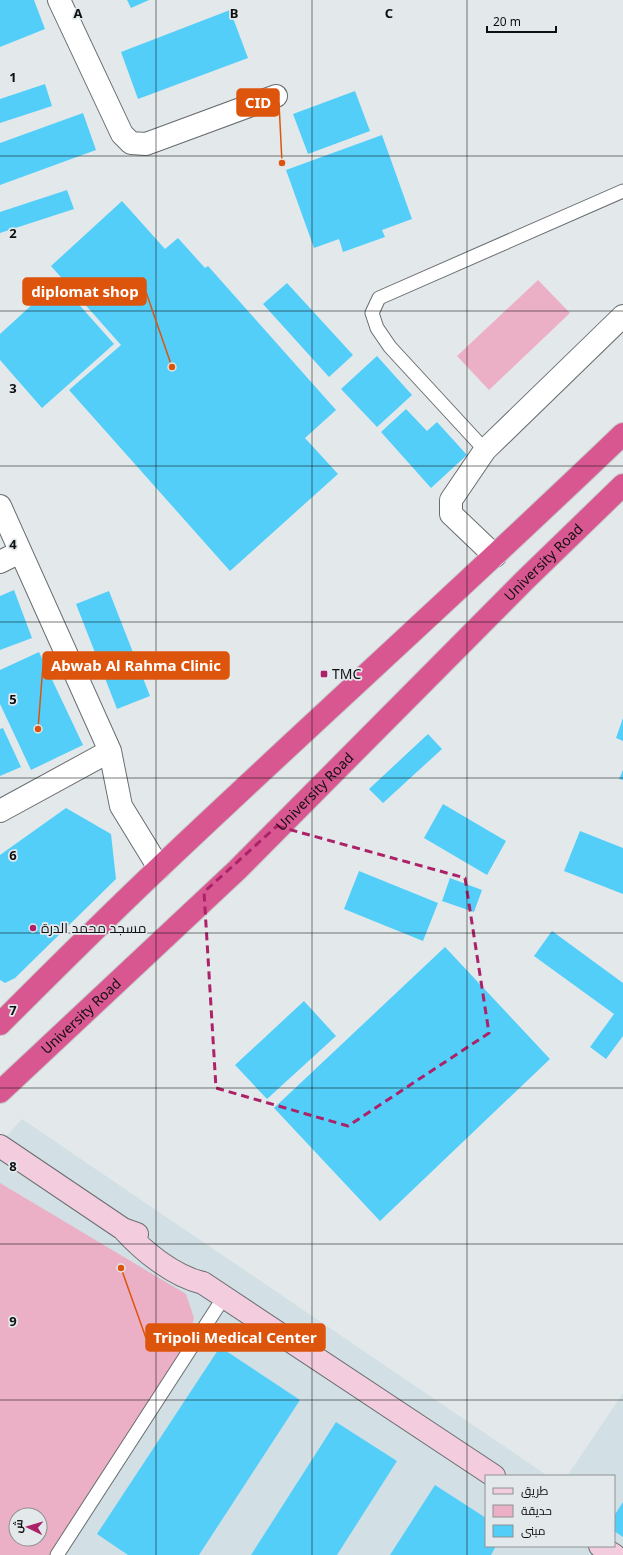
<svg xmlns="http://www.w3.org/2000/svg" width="623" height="1555" viewBox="0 0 623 1555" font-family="'Noto Sans',Cairo,sans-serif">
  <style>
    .built { fill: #d2e0e6; fill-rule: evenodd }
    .green { fill: #ecb0c6; fill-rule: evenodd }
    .building { fill: #53cef9 }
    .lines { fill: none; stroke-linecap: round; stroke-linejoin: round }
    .lane-casing { stroke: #686d70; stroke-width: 15 }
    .street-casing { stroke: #686d70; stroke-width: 24 }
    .secondary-casing { stroke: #686d70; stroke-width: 24 }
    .highway-casing { stroke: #c5c5c6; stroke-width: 24 }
    .lane { stroke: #fff; stroke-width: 13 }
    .street { stroke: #fff; stroke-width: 22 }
    .secondary { stroke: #f3cdde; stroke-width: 22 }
    .highway { stroke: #d85791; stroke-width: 22 }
    .marked { fill: none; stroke: #ab2268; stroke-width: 3; stroke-dasharray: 8 5; stroke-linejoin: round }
    .grid { fill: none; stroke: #0e0f10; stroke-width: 1; stroke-opacity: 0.55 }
    .poi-dot { fill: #ab2268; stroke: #e3e9eb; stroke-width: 1.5 }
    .labels { text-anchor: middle; stroke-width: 3.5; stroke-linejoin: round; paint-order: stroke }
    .street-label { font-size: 14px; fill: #0e0f10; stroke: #e3e9eb }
    .poi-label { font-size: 14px; fill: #0e0f10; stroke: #e3e9eb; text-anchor: start }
    .grid-label { font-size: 13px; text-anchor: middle; font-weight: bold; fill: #0e0f10; stroke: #e3e9eb; stroke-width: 3.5; stroke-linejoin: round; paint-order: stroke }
    .leader { fill: none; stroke: #dd550c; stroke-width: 1.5 }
    .callout-dot { fill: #dd550c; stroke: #e3e9eb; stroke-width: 1.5 }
    .callout { fill: #dd550c; stroke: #dd550c; stroke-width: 1.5 }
    .callout-label { font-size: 15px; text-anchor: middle; font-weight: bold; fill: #fff }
  </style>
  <rect width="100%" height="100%" fill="#e3e9eb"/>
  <path class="built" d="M 22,1119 L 548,1476 L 486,1476 L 486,1546 L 614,1546 L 614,1476 L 567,1476 L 623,1393 L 623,1555 L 0,1555 L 0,1143 ZM 16,1515 L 40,1515 L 40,1539 L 16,1539 Z"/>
  <path class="green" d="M 538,280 L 570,313 L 489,390 L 457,356 Z
    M 0,1183 L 186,1294 L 194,1318 L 183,1361 L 57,1555 L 0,1555 ZM 16,1515 L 40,1515 L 40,1539 L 16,1539 Z"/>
  <path class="building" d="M 0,0 L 34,0 L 45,29 L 0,47 Z
    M 127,0 L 149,0 L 131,8 Z
    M 230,10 L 248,58 L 138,99 L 121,52 Z
    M 45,84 L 52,106 L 0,123 L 0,99 Z
    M 355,91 L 370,131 L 308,154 L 293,114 Z
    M 83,113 L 96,150 L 0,185 L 0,143 Z
    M 382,135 L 412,219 L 382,230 L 385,237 L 343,252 L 339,239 L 314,248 L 286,170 Z
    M 67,190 L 74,209 L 0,233 L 0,212 Z
    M 122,201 L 165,249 L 178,238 L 205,268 L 208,266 L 336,410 L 305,438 L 338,474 L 230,571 L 69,390 L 121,345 L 51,266 Z
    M 58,281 L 114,344 L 42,408 L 0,360 L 0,334 Z
    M 287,283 L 353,355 L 329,377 L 263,304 Z
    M 377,356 L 412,395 L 377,427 L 341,389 Z
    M 406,409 L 427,431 L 437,422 L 467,455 L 431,488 L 381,432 Z
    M 14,590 L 32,638 L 0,650 L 0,596 Z
    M 109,591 L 150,696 L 117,709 L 76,604 Z
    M 39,652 L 83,745 L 31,770 L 0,704 L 0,670 Z
    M 623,718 L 623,741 L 616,738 Z
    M 3,728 L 21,767 L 0,776 L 0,729 Z
    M 428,734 L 442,749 L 383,803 L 369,789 Z
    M 623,770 L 623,780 L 619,779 Z
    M 443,804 L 506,841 L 487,875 L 424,838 Z
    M 66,808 L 111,834 L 116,879 L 15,978 L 5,983 L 0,980 L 0,855 Z
    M 580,831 L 623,848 L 623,894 L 564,871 Z
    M 359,871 L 438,903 L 423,941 L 344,909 Z
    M 450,878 L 482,890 L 474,912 L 442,901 Z
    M 552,931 L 623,983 L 623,1036 L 606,1059 L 590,1047 L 614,1014 L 534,956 Z
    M 445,947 L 550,1059 L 380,1221 L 274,1108 Z
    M 304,1001 L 336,1036 L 267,1099 L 235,1065 Z
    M 220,1347 L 300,1400 L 199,1555 L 128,1555 L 97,1534 Z
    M 336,1422 L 397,1461 L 337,1555 L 251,1555 Z
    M 435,1485 L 486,1518 L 486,1546 L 496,1546 L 491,1555 L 390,1555 Z
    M 623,1502 L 623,1537 L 614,1531 L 614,1516 Z"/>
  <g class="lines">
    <g class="lane-casing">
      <path id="lane" d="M 485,450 L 390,347 L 377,328 L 372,313 L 379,298 L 623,191
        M 57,1555 L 224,1297"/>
    </g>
    <g class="street-casing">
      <path id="street" d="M 59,0 L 122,134 L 131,143 L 146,144 L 276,96
        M 0,506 L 110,751 L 121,806 L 159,868
        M 495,556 L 451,514 L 451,500 L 485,450 L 623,316
        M 0,562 L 20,552
        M 0,811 L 110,751"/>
    </g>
    <g class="secondary-casing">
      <path id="secondary" d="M 0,1146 L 123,1229 L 137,1234
        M 123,1229 C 143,1251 173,1276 203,1283 L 494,1476
        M 600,1546 L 614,1555"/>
    </g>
    <g class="highway-casing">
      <g id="highway">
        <path d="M 0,1024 C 53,971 106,918 160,867 C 314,721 471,580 623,434"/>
        <path id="s1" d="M 0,1092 L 237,870 L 525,580 L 623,485"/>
      </g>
    </g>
    <use href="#lane" class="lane"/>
    <use href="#street" class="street"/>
    <use href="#secondary" class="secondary"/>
    <use href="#highway" class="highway"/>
  </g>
  <path class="marked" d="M 277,826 L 465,878 L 489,1033 L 348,1126 L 216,1088 L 204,892 Z"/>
  <path class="grid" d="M 156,0 L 156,1555M 312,0 L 312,1555M 467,0 L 467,1555M 0,156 L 623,156M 0,311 L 623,311M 0,466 L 623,466M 0,622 L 623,622M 0,778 L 623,778M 0,933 L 623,933M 0,1088 L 623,1088M 0,1244 L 623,1244M 0,1400 L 623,1400"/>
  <g class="poi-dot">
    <rect x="320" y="670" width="8" height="8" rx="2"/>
    <circle cx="33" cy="928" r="4"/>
  </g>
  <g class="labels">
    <g class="street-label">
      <text dy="5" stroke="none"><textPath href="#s1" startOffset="759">University Road</textPath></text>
      <text dy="5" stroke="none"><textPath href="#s1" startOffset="435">University Road</textPath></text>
      <text dy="5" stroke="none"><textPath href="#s1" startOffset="111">University Road</textPath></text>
    </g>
    <g class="poi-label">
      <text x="332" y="679">TMC</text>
      <text x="41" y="933">مسجد محمد الدرة</text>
    </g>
  </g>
  <g class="grid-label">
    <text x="78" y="18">A</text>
    <text x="234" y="18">B</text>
    <text x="389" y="18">C</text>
    <text x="13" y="82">1</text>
    <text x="13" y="238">2</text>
    <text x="13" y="393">3</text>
    <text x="13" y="549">4</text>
    <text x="13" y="704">5</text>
    <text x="13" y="860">6</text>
    <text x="13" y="1015">7</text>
    <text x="13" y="1171">8</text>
    <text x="13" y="1326">9</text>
  </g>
  <path class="leader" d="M282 163L279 103M172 367L146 292M38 729L43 665M121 1268L146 1338"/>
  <g class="callout-dot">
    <circle cx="282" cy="163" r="4"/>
    <circle cx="172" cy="367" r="4"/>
    <circle cx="38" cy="729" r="4"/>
    <circle cx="121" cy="1268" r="4"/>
  </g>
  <g class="callout">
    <rect x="237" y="89" width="42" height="27" rx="4"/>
    <rect x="23" y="278" width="123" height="27" rx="4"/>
    <rect x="43" y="652" width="186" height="27" rx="4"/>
    <rect x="146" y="1324" width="179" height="27" rx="4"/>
  </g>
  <g class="callout-label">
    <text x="258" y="108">CID</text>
    <text x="85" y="297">diplomat shop</text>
    <text x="136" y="671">Abwab Al Rahma Clinic</text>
    <text x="235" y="1343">Tripoli Medical Center</text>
  </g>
  <rect x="485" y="1475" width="130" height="72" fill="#e3e9eb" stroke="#8e9293"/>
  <rect x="493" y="1488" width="20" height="6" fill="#f3cdde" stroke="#8e9293"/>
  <text x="521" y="1495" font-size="12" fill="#0e0f10">طريق</text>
  <rect x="493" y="1505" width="20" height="12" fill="#ecb0c6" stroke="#8e9293"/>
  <text x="521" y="1515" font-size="12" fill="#0e0f10">حديقة</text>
  <rect x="493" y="1525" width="20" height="12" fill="#53cef9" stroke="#8e9293"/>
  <text x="521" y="1535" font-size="12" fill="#0e0f10">مبنى</text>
  <g transform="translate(28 1527) rotate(275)"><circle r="19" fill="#e3e9eb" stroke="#8e9293"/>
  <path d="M0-3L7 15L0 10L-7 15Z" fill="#ab2268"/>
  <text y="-6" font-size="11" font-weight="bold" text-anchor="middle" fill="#0e0f10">ش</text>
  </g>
  <path d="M487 26v6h69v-6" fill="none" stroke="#0e0f10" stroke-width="2"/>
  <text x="493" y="26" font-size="12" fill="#0e0f10" stroke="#e3e9eb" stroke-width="3" paint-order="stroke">20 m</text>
</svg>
